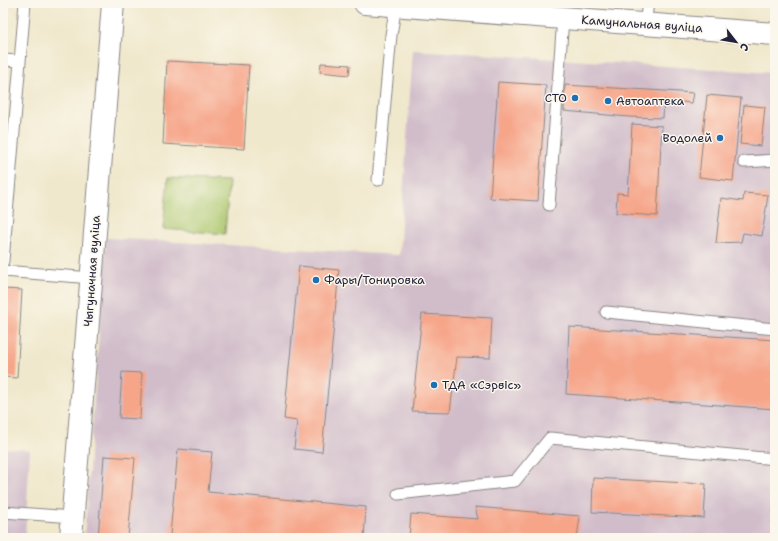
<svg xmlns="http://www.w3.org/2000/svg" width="778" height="541" viewBox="0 0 778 541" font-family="'Shantell Sans',sans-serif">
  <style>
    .industrial { fill: #d1bdca }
    .green { fill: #aec86f; stroke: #687555 }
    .building { fill: #f6a589 }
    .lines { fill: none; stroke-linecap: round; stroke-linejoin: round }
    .service-casing { stroke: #898584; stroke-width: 13 }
    .tertiary-casing { stroke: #898584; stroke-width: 24 }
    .service { stroke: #fff; stroke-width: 11 }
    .tertiary { stroke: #fff; stroke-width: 22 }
    .poi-dot { fill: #1f6fb2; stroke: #fbf7ec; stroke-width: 1.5 }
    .labels { text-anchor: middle; stroke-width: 3; stroke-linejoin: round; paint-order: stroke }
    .street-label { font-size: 12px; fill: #22223b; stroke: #fbf7ec }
    .poi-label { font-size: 12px; fill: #22223b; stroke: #fbf7ec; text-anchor: start }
  </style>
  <rect width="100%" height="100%" fill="#fbf7ec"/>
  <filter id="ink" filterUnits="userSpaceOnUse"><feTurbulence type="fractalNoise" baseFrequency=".025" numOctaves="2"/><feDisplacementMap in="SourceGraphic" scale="8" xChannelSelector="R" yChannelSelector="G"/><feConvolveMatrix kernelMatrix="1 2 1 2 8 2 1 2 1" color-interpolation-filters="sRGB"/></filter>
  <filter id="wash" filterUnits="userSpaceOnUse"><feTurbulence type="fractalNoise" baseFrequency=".012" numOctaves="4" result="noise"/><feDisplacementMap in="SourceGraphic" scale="16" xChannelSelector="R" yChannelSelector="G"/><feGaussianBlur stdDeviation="0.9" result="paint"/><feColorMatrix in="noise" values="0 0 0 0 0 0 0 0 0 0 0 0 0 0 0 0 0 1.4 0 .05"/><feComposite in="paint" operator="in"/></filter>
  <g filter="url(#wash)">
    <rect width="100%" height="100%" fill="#f0e8cc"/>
    <path class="industrial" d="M 413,50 L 775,73 L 775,538 L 84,538 L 106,238 L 399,255 Z
      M 3,448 L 30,450 L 25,538 L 3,538 Z"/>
    <path class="green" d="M 168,178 L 229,181 L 225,234 L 163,229 Z"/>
    <g id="blocks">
      <path class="building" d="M 167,61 L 249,65 L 244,149 L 163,144 Z
        M 321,63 L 350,65 L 349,75 L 320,72 Z
        M 498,82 L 546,85 L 538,201 L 490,198 Z
        M 565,85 L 665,91 L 694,93 L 692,103 L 664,100 L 663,118 L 629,117 L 564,111 Z
        M 707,95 L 741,98 L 733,181 L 699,177 Z
        M 744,105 L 765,107 L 761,146 L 740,144 Z
        M 632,124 L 662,126 L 657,216 L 616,213 L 617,193 L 628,194 Z
        M 744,193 L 768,195 L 762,236 L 743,233 L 741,242 L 716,243 L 721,198 L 743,201 Z
        M 299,266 L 339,270 L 322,452 L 294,449 L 297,421 L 284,419 Z
        M 3,289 L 22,290 L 17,378 L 3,377 Z
        M 422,314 L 492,318 L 490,358 L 457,357 L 450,412 L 412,411 Z
        M 569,327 L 775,340 L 775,409 L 566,394 Z
        M 122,372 L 142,373 L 140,419 L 119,418 Z
        M 178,449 L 212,452 L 208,492 L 366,507 L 364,538 L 207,538 L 170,535 Z
        M 104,456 L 135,458 L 128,538 L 98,538 Z
        M 593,478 L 706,484 L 704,518 L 592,512 Z
        M 774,499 L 775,538 L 771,538 Z
        M 475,507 L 580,516 L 577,538 L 409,538 L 411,514 L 478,519 Z"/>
    </g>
  </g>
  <g filter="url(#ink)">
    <use href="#blocks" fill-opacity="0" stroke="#898584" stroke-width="1"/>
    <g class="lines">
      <g class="service-casing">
        <path id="service" d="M 645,24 L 648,3
          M 3,60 L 20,61
          M 744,162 L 775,160
          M 378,180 L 391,35 L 396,5
          M 549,205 L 563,18
          M 3,261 L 25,3
          M 3,271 L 92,278
          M 606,312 L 775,329
          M 398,494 L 515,481 L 550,438 L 775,459
          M 3,512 L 73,517"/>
      </g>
      <g class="tertiary-casing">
        <path id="tertiary" d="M 365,3 L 775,34
          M 71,538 L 113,3"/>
      </g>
      <use href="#service" class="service"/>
      <use href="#tertiary" class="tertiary"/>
    </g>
  </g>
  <g class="poi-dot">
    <circle cx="575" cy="98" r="4"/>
    <circle cx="608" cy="101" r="4"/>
    <circle cx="720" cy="138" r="4"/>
    <circle cx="316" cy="280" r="4"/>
    <circle cx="434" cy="385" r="4"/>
  </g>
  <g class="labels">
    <g class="street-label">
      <text transform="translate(642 24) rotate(4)" y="4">Камунальная вуліца</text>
      <text transform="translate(92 271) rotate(-86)" y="4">Чыгуначная вуліца</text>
    </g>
    <g class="poi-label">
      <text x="567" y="102" text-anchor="end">СТО</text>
      <text x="616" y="105">Автоаптека</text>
      <text x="712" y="142" text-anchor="end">Водолей</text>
      <text x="324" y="284">Фары/Тонировка</text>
      <text x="442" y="389">ТДА «Сэрвіс»</text>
    </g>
  </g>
  <rect width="778" height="541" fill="none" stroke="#fbf7ec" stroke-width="16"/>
  <g transform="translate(736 42) rotate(121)" stroke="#fbf7ec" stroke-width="3" paint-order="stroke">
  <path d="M0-3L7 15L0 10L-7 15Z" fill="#22223b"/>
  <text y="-6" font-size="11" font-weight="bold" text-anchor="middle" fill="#22223b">С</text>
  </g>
</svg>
